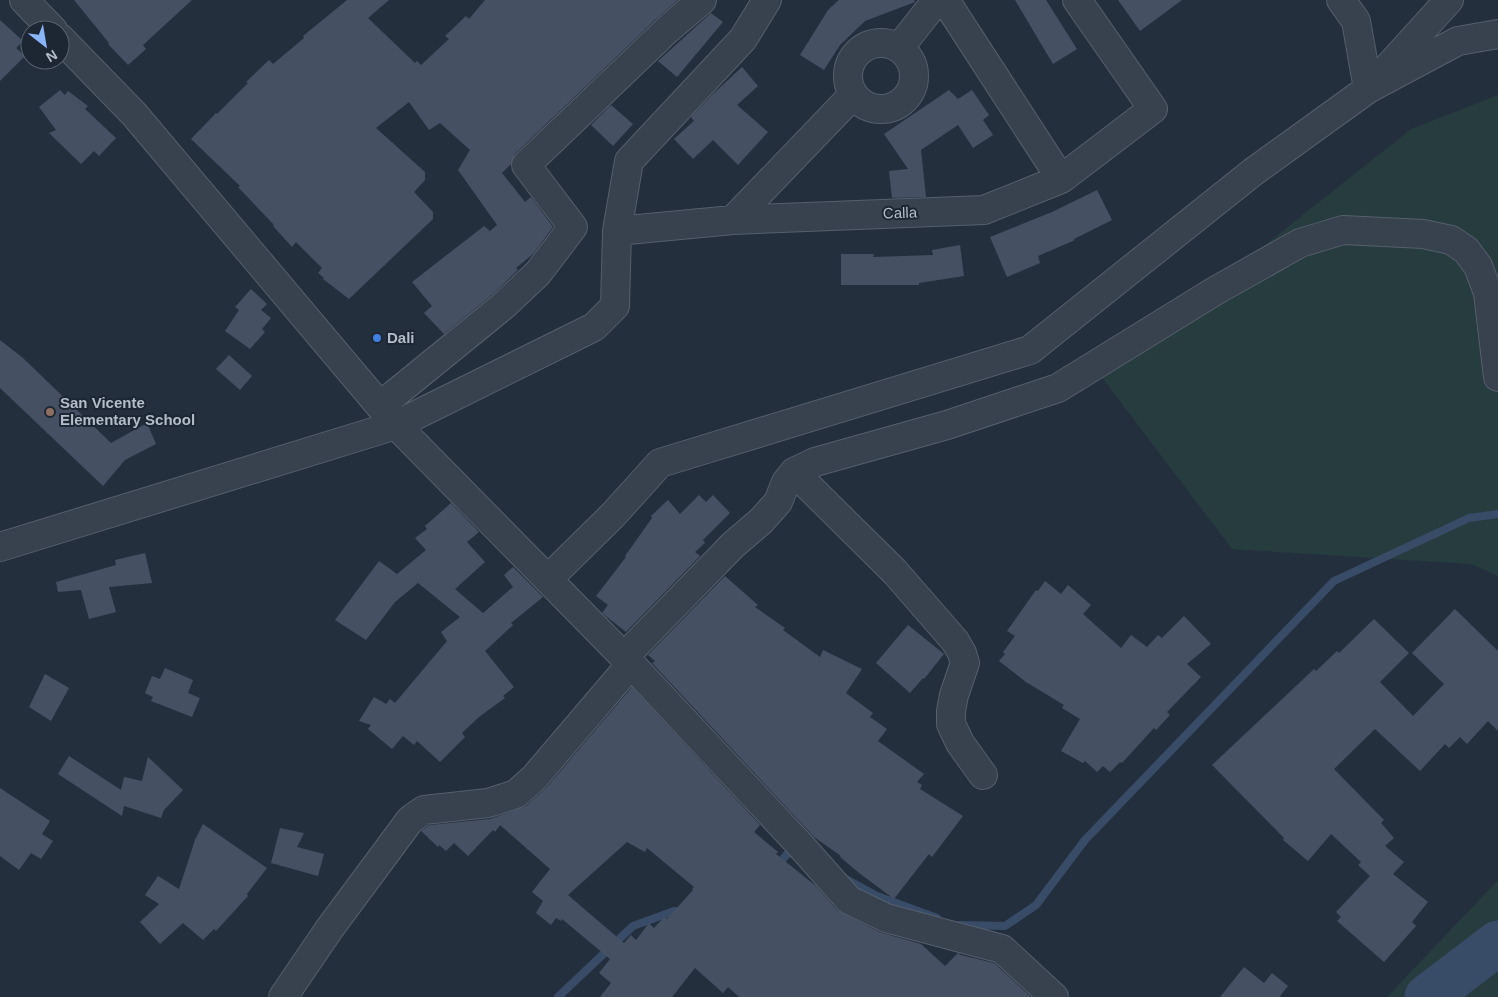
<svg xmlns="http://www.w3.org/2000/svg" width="1498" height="997" viewBox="0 0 1498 997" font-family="Arial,sans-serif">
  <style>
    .green { fill: #263c3f }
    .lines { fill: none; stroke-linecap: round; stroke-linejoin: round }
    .stream { stroke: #394c67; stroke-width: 8 }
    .river { stroke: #394c67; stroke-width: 45 }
    .building { fill: #455162; fill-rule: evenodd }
    .minor-casing { stroke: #565f6c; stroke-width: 30 }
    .minor { stroke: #38414e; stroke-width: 28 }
    .shop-dot { fill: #3f7fe0; stroke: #1d2633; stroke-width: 2 }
    .education-dot { fill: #8d6e63; stroke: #1d2633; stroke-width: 2 }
    .labels { text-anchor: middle; stroke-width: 4; stroke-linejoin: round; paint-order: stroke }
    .street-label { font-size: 15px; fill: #b4bcc9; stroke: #1d2633 }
    .poi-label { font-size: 15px; font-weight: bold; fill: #b4bcc9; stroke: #1d2633; text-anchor: start }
  </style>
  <rect width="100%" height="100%" fill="#242f3e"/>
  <path class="green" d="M 1498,95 L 1498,576 L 1471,564 L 1232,549 L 1091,363 L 1250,257 L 1411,129 Z
    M 1498,880 L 1498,997 L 1387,997 Z"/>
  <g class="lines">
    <path class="stream" d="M 777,866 L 788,853 L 798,855
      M 842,877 L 877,896 L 937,918
      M 959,925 L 1005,926 L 1036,905 L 1085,840 L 1334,581 L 1469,518 L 1498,514
      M 558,997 L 633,926 L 674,911 L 685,912"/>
    <path class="river" d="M 1427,997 L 1498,943"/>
  </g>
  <path class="building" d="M 74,0 L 192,0 L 143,45 L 146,49 L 128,65 L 108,44 L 109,43 Z
    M 347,0 L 389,0 L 368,18 L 415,63 L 417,61 L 421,65 L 449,39 L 445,36 L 466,16 L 469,19 L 485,0 L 678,0 L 657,18 L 515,154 L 511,164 L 502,173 L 525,202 L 531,197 L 553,227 L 533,254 L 516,268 L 518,270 L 493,294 L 444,334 L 424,313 L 432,306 L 412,282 L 484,226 L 490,231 L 497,225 L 458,170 L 470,150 L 440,123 L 429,130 L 409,102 L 376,128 L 425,172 L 425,180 L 414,192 L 433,212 L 433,219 L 349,299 L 323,279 L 324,278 L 318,273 L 322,268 L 296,242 L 292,247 L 273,226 L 274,225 L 238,187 L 240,186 L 191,139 L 216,113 L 217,114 L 248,83 L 246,82 L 269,60 L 273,64 L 304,38 L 303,36 Z
    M 839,0 L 914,0 L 915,2 L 865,21 L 840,45 L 824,70 L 800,55 L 828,10 Z
    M 1015,0 L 1046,0 L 1077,49 L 1053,64 Z
    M 1118,0 L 1182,0 L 1140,31 Z
    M 711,13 L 723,22 L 677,77 L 658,61 Z
    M 0,20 L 23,41 L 16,48 L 25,56 L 0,81 Z
    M 742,67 L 758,86 L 737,105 L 768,132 L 738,165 L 713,140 L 693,159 L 674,139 L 694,121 L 691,117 L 713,94 Z
    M 60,90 L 65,95 L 68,91 L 88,106 L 85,109 L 116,138 L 99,156 L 94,151 L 81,164 L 49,133 L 56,130 L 39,107 Z
    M 949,90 L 958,99 L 972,90 L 989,115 L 983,120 L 993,135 L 973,148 L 958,125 L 921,150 L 926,197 L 892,198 L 889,171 L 908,169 L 884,134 Z
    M 611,105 L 633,124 L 613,146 L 591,125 Z
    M 1097,190 L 1112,220 L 1074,239 L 1075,240 L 1038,256 L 1040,263 L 1007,277 L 990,237 L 1052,212 Z
    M 960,245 L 964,276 L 919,283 L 919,285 L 841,285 L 841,254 L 874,254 L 873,257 L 933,255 L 932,250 Z
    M 251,289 L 267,304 L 261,310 L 271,318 L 262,329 L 265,332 L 250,349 L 225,331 L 239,310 L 235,307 Z
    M 0,340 L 23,358 L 111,443 L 147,423 L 156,444 L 125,460 L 103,486 L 0,388 Z
    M 229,355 L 252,376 L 240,390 L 216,369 Z
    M 699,495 L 706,502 L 713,495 L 730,513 L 703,540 L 705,543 L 695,552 L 700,556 L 626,632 L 602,613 L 608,605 L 596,596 L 626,557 L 625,556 L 652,518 L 651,516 L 668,500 L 680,514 Z
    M 451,503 L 479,532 L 467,542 L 485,562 L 455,589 L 483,613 L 513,587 L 504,575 L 513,567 L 543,597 L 511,623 L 513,625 L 485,651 L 514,687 L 503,696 L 505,698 L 479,717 L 462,733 L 465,737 L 440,762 L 417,741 L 414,745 L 403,736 L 392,749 L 368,729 L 371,725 L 359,721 L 374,697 L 386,704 L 390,699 L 395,703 L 447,641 L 441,632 L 460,617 L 418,583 L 395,602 L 366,640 L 335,620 L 379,561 L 397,574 L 426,550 L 415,538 L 427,529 L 425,526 Z
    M 145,553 L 152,583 L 109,587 L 116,612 L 89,619 L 81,590 L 58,592 L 56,582 L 116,565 L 115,560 Z
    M 725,576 L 758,605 L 755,607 L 785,628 L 783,630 L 820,657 L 823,650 L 862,669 L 846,693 L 873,713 L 870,717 L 887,729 L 878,741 L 924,774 L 917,782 L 922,785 L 920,789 L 963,816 L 932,857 L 929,854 L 894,899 L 859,873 L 840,857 L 841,856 L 814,837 L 652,663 L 655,661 L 648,655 Z
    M 1045,581 L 1061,594 L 1068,585 L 1091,605 L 1083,614 L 1121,648 L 1131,635 L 1147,647 L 1158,635 L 1162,638 L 1184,616 L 1211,644 L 1187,664 L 1201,677 L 1167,712 L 1170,715 L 1156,730 L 1154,728 L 1122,763 L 1120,762 L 1110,772 L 1103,766 L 1097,772 L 1085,761 L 1083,763 L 1061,751 L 1080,719 L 1062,708 L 1064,705 L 1026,682 L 999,661 L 1005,654 L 1003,652 L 1015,636 L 1007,631 L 1036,590 L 1038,591 Z
    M 1455,609 L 1498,651 L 1498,731 L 1488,721 L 1467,744 L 1460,737 L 1449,748 L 1445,744 L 1420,771 L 1375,729 L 1334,769 L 1384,820 L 1381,823 L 1394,838 L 1385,846 L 1404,862 L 1393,874 L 1428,902 L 1412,922 L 1416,926 L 1384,962 L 1337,921 L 1341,917 L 1336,912 L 1370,876 L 1358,865 L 1361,862 L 1331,834 L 1308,861 L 1283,840 L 1284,838 L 1212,765 L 1314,669 L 1316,671 L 1337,651 L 1339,653 L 1374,619 L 1409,653 L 1380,682 L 1413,716 L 1444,684 L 1412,653 Z
    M 908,625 L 944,654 L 924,679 L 923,678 L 910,693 L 876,663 Z
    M 165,668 L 193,680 L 188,693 L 200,698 L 192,717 L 151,701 L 153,697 L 145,693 L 152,676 L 160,679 Z
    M 45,674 L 69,688 L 51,721 L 29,707 Z
    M 632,687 L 760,825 L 754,832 L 778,852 L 776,854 L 816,886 L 838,911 L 879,932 L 921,944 L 945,966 L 958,953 L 961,955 L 994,963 L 1031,997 L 739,997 L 728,987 L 723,993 L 695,968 L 672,997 L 600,997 L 611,983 L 599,973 L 610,959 L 562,919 L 561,921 L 556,918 L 551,925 L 536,913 L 543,901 L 532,892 L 550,869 L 500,825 L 495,832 L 493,830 L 468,856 L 454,843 L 446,851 L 439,845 L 438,847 L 421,831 L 430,825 L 490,819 L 526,806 L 546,788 ZM 627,842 L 645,852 L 647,848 L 694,887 L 692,889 L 693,890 L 667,919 L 664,917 L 654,928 L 649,923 L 636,940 L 631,935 L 624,943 L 568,895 Z
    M 69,756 L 121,790 L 124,777 L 142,781 L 148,757 L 183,790 L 164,810 L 161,818 L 124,806 L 122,816 L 58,774 Z
    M 0,788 L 50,821 L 42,834 L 53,841 L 41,859 L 31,853 L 19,870 L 0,856 Z
    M 203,824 L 267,868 L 247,894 L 248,896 L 216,931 L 214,929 L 203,940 L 183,923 L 160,944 L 140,922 L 159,904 L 145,895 L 158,876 L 179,889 L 195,840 Z
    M 280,828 L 304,833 L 297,847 L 324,854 L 318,876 L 271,863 Z
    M 1244,967 L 1264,983 L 1272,973 L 1288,986 L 1280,996 L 1282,997 L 1220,997 Z"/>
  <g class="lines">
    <g class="minor-casing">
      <path id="minor" d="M 24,0 L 53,30
        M 945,0 L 1061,179
        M 60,38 L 134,114 L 396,425 L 631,664 L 802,847 L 849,900 L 886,918 L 1002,949 L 1054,997
        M848 76a33 33 0 1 1 66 0a33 33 0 1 1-66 0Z
        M 899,48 L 937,0
        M 1381,75 L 1449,0
        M 1368,89 L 1458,41 L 1498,34
        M 733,220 L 853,95
        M 617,231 L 733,220 L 984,210 L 1061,179 L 1153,109 L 1077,0
        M 380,406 L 503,306 L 538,273 L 573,227 L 526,165 L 668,29 L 702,0
        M 794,472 L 895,572 L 955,641 L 962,653 L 965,663 L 954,695 L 951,711 L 951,724 L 960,743 L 983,775
        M 0,547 L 396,425 L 594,327 L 615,306 L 617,231 L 629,161 L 743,39 L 767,0
        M 548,579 L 613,515 L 660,463 L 1030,350 L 1253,172 L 1368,89 L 1356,21 L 1341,0
        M 624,657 L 733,545 L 761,521 L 778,502 L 786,482 L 794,472 L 815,462 L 947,425 L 1058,388 L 1215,291 L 1300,243 L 1343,230 L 1423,234 L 1451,240 L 1466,250 L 1478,266 L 1488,293 L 1498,377
        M 283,997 L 330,928 L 410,820 L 424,810 L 488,803 L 516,794 L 534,778 L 631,664"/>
    </g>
    <use href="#minor" class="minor"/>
  </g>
  <circle class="shop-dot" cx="377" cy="338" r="5"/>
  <circle class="education-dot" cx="50" cy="412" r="5"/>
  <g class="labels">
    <g class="street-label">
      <text transform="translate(900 213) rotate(-2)" y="5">Calla</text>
    </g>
    <g class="poi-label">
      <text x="387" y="343">Dali</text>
      <text x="60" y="408">San Vicente<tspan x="60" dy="17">Elementary School</tspan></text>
    </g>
  </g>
  <g transform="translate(45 45) rotate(149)"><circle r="24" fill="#1d2633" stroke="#59626f"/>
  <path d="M0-4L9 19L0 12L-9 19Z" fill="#8ab4f8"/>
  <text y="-8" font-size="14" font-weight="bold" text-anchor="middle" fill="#b4bcc9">N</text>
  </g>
</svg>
